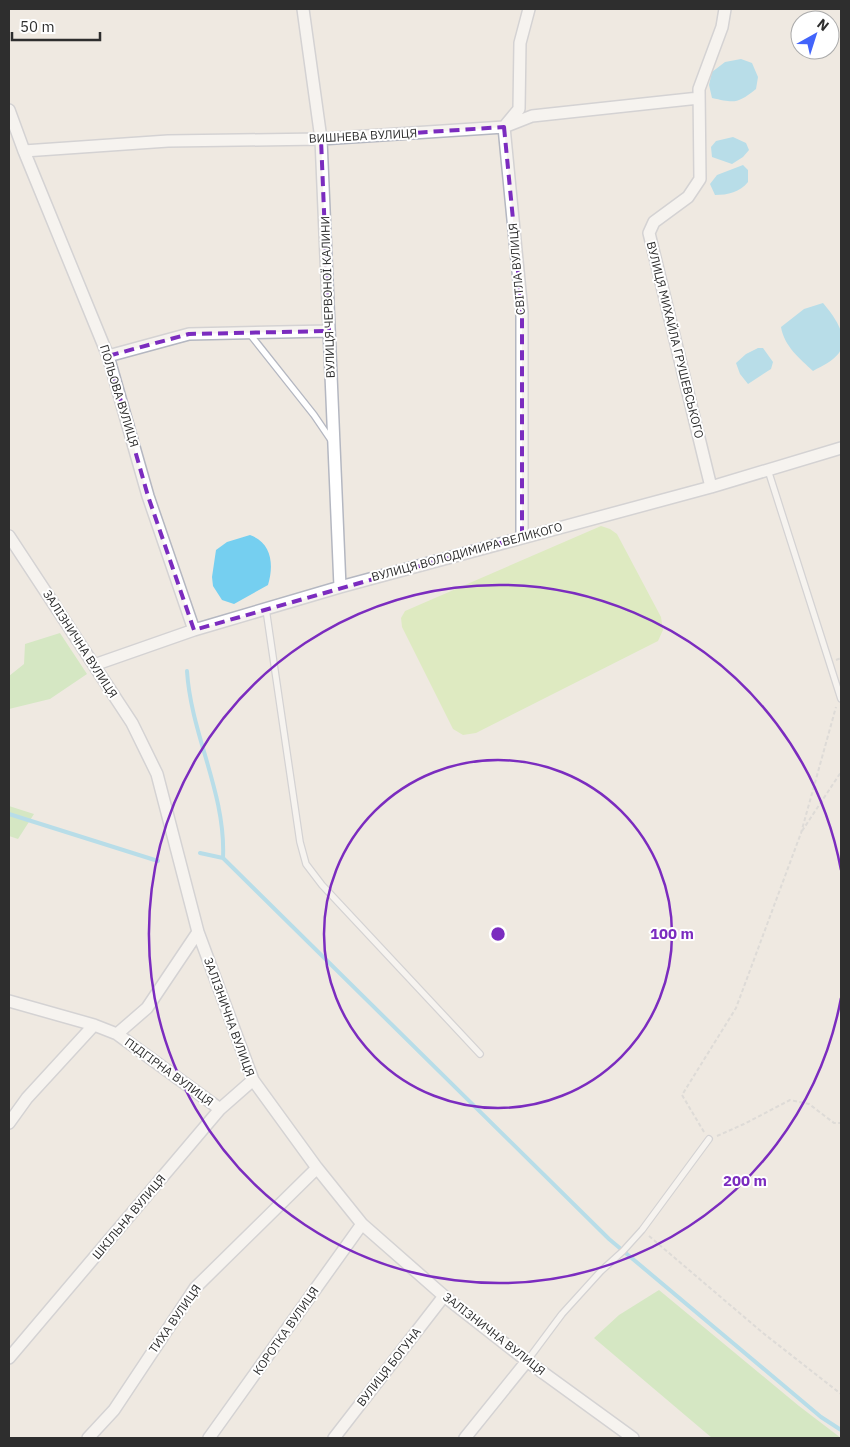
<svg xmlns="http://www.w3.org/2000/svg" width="850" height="1447" viewBox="0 0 850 1447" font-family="'IBM Plex Sans',sans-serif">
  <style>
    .green { fill: #b6e59e }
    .pitch { fill: #c9ec9a }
    .water { fill: #75cff0 }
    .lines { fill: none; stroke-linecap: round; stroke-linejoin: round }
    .stream { stroke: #75cff0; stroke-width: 4 }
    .service-casing { stroke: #b4b7c1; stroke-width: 8 }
    .minor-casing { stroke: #b4b7c1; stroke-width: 14 }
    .path { stroke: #c9c9c9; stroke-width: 2; stroke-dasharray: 4 2.5; stroke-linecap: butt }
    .service { stroke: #fff; stroke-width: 5.5 }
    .minor { stroke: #fff; stroke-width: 11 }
    .marked { fill: none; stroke: #7b2cbf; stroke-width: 4; stroke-dasharray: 10 6; stroke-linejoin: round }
    .ring { fill: none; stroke: #7b2cbf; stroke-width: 2.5 }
    .labels { text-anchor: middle; stroke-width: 4; stroke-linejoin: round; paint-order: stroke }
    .street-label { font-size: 12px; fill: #2e2e2e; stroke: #fff }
    .centre { fill: #7b2cbf; stroke: #fff; stroke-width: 2.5 }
    .ring-label { font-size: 15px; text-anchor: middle; font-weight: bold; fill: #7b2cbf; stroke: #fff; stroke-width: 4; stroke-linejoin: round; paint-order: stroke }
  </style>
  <rect width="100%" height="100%" fill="#efe9e1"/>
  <path class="green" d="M 60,633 L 87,674 L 50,699 L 9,709 L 9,676 L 24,664 L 25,644 Z
    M 9,806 L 34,814 L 18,839 L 9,836 Z
    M 659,1290 L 799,1406 L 841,1438 L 712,1438 L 594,1338 L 619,1315 Z"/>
  <path class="pitch" d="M 601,526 L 610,529 L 617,534 L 661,617 L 663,630 L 658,641 L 476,733 L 463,735 L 453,729 L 402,627 L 401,618 L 405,611 Z"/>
  <path class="water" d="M 741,59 L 752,63 L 758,77 L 756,89 C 737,104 735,103 712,98 L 709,85 L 712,72 L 725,62 Z
    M 733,137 L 746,143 L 749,150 L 743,157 L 732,164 L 712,157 L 711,147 L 716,141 Z
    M 743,165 L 748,170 L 748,182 C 740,192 728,195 715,195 L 710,184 L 717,175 Z
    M 823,303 C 833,315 850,336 839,353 C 833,361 822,366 813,371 C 800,359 784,346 781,327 L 804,309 Z
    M 758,348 L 763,348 L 773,362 L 771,369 L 748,384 L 740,374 L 736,363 L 746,354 Z
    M 250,535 C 272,543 274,565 268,585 L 234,604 L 222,600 L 213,586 L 212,577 L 216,550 L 227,542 Z"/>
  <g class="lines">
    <path class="stream" d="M 187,671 C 191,735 226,793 223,858
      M 9,814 L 158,861
      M 200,853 L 223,858 L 609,1239 L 821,1417 L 841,1430"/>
    <g class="service-casing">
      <path id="service" d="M 249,333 L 314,415 L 331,440
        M 768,470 L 841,699
        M 266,609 L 300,842 L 306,864 L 322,885 L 480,1054
        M 527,1361 L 562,1314 L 601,1271 L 623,1251 L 642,1230 L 709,1139"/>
    </g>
    <g class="minor-casing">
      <path id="minor" d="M 303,9 L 321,139 L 340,587
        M 9,110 L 24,151 L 108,356 L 148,496 L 194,630
        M 24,151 L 168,141 L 321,139 L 504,127 L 532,116 L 699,98
        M 108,356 L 189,334 L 329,331
        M 711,487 L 649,233 L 654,222 L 688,197 L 700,179 L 699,89 L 722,27 L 725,9
        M 9,536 L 132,723 L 157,774 L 198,932 L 253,1080 L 317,1168 L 362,1224 L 444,1296 L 527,1361 L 633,1438
        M 522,537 L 522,312 L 504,127 L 519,109 L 520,43 L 529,9
        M 94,665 L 194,630 L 340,587 L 711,487 L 841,448
        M 9,1001 L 94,1025 L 117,1034 L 220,1109
        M 117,1034 L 147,1008 L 198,932
        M 9,1123 L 27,1098 L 94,1025
        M 9,1358 L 220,1109 L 253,1080
        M 88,1438 L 114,1410 L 195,1288 L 317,1168
        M 209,1438 L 362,1224
        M 334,1438 L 444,1296
        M 465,1438 L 527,1361"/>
    </g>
    <path class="path" d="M 836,660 L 841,658
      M 802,831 L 841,772
      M 704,1132 L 682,1095 L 736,1008 L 801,833 L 836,707
      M 717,1136 L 744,1124 L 790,1100 L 809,1104 L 834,1123 L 841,1123
      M 649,1236 L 763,1333 L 841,1394"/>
    <use href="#service" class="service"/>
    <use href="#minor" class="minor"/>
  </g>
  <path d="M0 0H850V1447H0ZM 504,127 L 522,312 L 522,537 L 194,630 L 148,496 L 108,356 L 189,334 L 329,331 L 321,139 Z" fill="#efe9e1" fill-opacity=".55" fill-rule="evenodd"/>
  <path class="marked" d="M 504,127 L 522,312 L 522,537 L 194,630 L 148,496 L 108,356 L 189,334 L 329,331 L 321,139 Z"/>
  <g class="ring">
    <circle cx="498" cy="934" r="174"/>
    <path d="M841 998A349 349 0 1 1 841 870"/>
  </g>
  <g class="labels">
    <g class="street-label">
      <text transform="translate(363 136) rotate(-3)" y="4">ВИШНЕВА ВУЛИЦЯ</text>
      <text transform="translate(517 269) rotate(-95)" y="4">СВІТЛА ВУЛИЦЯ</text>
      <text transform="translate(328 297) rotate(-92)" y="4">ВУЛИЦЯ ЧЕРВОНОЇ КАЛИНИ</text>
      <text transform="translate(675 340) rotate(76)" y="4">ВУЛИЦЯ МИХАЙЛА ГРУШЕВСЬКОГО</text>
      <text transform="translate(119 396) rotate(73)" y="4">ПОЛЬОВА ВУЛИЦЯ</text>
      <text transform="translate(467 552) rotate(-15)" y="4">ВУЛИЦЯ ВОЛОДИМИРА ВЕЛИКОГО</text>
      <text transform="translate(80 644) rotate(57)" y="4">ЗАЛІЗНИЧНА ВУЛИЦЯ</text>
      <text transform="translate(229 1017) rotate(70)" y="4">ЗАЛІЗНИЧНА ВУЛИЦЯ</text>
      <text transform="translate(169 1072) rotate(36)" y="4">ПІДГІРНА ВУЛИЦЯ</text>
      <text transform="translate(129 1217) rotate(-50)" y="4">ШКІЛЬНА ВУЛИЦЯ</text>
      <text transform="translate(175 1319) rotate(-55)" y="4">ТИХА ВУЛИЦЯ</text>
      <text transform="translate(286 1331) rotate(-55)" y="4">КОРОТКА ВУЛИЦЯ</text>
      <text transform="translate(494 1334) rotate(38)" y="4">ЗАЛІЗНИЧНА ВУЛИЦЯ</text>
      <text transform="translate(389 1367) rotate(-52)" y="4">ВУЛИЦЯ БОГУНА</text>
    </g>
  </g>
  <circle cx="498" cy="934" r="8" class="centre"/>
  <g class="ring-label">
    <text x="672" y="939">100 m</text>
    <text x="745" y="1186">200 m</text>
  </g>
  <rect width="850" height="1447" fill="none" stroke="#2e2e2e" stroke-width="20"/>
  <g transform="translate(815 35) rotate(39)"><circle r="24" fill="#ffffff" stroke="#ababab"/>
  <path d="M0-4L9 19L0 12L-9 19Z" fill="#4264fb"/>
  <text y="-8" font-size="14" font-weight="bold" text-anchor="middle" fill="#2e2e2e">N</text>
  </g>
  <path d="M12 32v8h88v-8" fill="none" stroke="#2e2e2e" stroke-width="2.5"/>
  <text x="20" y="32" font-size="15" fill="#2e2e2e" stroke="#ffffff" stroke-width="4" paint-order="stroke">50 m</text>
</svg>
